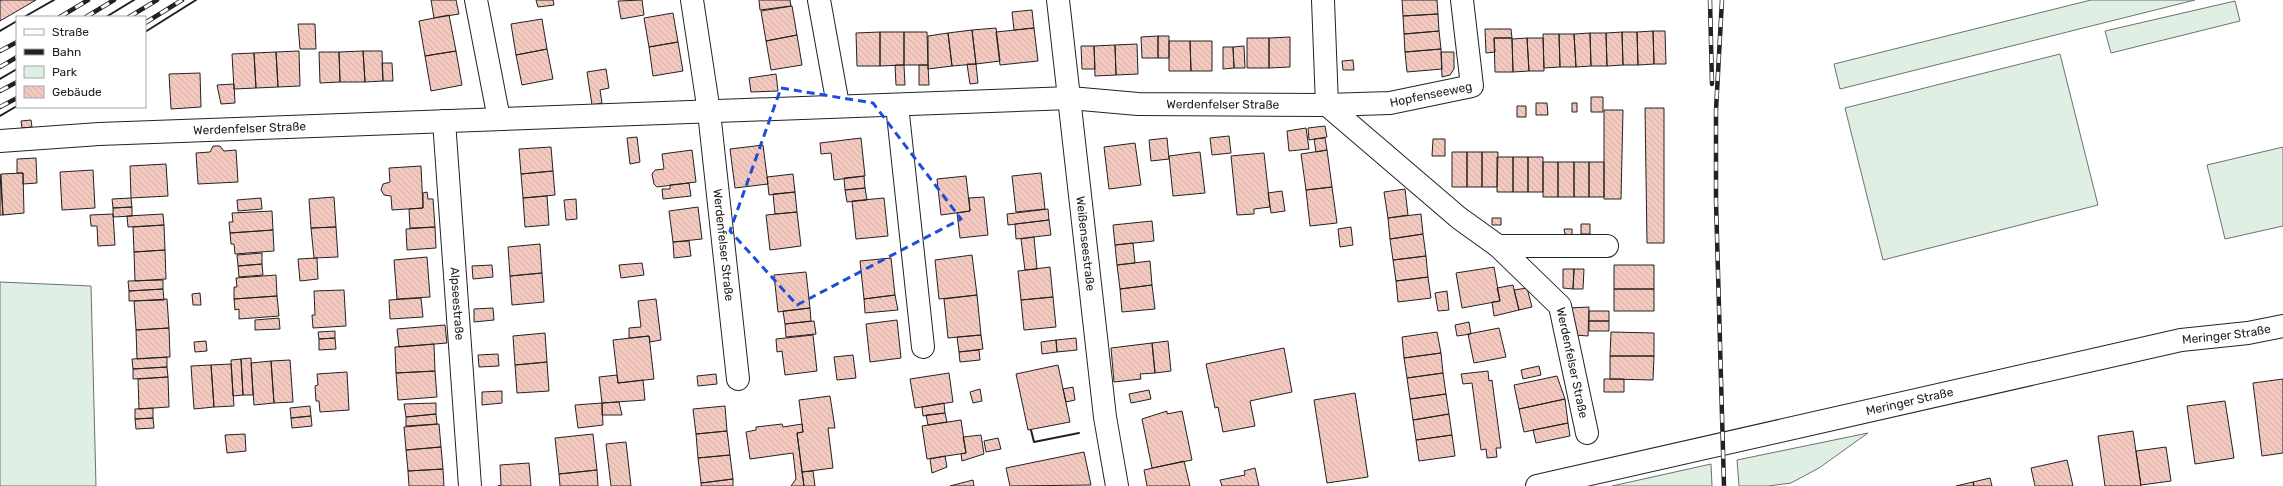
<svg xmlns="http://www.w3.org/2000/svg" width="2283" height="486" viewBox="0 0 2283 486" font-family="Rubik,sans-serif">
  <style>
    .green { fill: #e0efe3; stroke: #6f6f6f }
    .building { fill: url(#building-back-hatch); stroke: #222 }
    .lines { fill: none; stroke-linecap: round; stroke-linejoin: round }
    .minor-casing { stroke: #222; stroke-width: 24 }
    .major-casing { stroke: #222; stroke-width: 24 }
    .minor { stroke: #fff; stroke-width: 22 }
    .major { stroke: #fff; stroke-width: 22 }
    .rail-casing { stroke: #222; stroke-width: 4.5 }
    .rail { stroke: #fff; stroke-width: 3; stroke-dasharray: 9; stroke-linecap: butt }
    .wall { stroke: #222; stroke-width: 2 }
    .marked { fill: none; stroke: #1d4ed8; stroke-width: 3; stroke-dasharray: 8 5; stroke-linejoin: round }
    .labels { text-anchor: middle; stroke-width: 3; stroke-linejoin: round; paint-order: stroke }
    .street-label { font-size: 12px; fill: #222; stroke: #fff }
  </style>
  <defs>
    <pattern id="building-back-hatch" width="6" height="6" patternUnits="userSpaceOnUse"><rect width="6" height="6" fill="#f3c9c0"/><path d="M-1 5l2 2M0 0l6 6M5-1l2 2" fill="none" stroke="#d0aca5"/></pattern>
  </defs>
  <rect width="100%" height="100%" fill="#fff"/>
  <path class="green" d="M 2091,0 L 2195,0 L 1840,89 L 1834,64 Z
    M 2235,1 L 2240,21 L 2111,53 L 2105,31 Z
    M 2060,54 L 2098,205 L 1883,260 L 1845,108 Z
    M 2283,147 L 2283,226 L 2225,239 L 2207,165 Z
    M 0,282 L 91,286 L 96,486 L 0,486 Z
    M 1868,433 L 1819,468 L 1791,483 L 1768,486 L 1739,486 L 1737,460 Z
    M 1711,464 L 1712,486 L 1612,486 Z"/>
  <path class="building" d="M 2,0 L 36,0 L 0,21 L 0,1 Z
    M 431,0 L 456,0 L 459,14 L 434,18 Z
    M 536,0 L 553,0 L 554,5 L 538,7 Z
    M 642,0 L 644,15 L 621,19 L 618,1 Z
    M 759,0 L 790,0 L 791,6 L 760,10 Z
    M 1402,0 L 1437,0 L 1438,14 L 1403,16 Z
    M 792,6 L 797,35 L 766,41 L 761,11 Z
    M 1032,10 L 1034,28 L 1014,30 L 1012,12 Z
    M 673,13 L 678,42 L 649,47 L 644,18 Z
    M 1438,14 L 1439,31 L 1404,34 L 1403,16 Z
    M 449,15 L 456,51 L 425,56 L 419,21 Z
    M 542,19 L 547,49 L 516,55 L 511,24 Z
    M 298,24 L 315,24 L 316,49 L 300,49 Z
    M 996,28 L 1000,61 L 976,64 L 972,30 Z
    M 1034,28 L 1038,61 L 1000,65 L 996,32 Z
    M 1485,29 L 1511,29 L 1512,38 L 1494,38 L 1495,52 L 1486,53 Z
    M 972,30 L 976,64 L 952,66 L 948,33 Z
    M 1439,31 L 1441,49 L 1405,52 L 1404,34 Z
    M 1653,31 L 1654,64 L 1638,65 L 1637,32 Z
    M 1653,31 L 1665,31 L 1666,64 L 1654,64 Z
    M 880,32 L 904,32 L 904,65 L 880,66 Z
    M 880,32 L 880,66 L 857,66 L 856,33 Z
    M 904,32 L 927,32 L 928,65 L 904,65 Z
    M 1622,32 L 1623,65 L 1607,66 L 1606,33 Z
    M 1622,32 L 1637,32 L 1638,65 L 1623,65 Z
    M 948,33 L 952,66 L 928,69 L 928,36 Z
    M 1590,33 L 1591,66 L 1576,67 L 1574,34 Z
    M 1590,33 L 1606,33 L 1607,66 L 1591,66 Z
    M 1543,34 L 1559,34 L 1560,67 L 1544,68 Z
    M 1559,34 L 1574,34 L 1576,67 L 1560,67 Z
    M 797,35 L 802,65 L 771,70 L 766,41 Z
    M 1158,36 L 1169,36 L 1169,58 L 1158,58 Z
    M 1158,36 L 1158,58 L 1142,58 L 1141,37 Z
    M 1290,37 L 1290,67 L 1269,68 L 1269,38 Z
    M 1247,38 L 1269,38 L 1269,68 L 1247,68 Z
    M 1494,38 L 1512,38 L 1513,72 L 1495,72 Z
    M 1527,38 L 1543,38 L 1544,71 L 1529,71 Z
    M 1527,38 L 1529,71 L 1513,72 L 1512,39 Z
    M 1169,41 L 1190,41 L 1191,71 L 1169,71 Z
    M 1190,41 L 1212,41 L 1212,71 L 1191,71 Z
    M 678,42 L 683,71 L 653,76 L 649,47 Z
    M 1137,44 L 1138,74 L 1116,75 L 1115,45 Z
    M 1115,45 L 1116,75 L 1095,76 L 1094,46 Z
    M 1081,46 L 1094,46 L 1095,69 L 1082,69 Z
    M 1244,46 L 1245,68 L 1234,68 L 1233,47 Z
    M 1223,47 L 1233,47 L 1234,68 L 1223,69 Z
    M 547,49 L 553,79 L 522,85 L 516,55 Z
    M 1441,49 L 1442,69 L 1407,72 L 1405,52 Z
    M 299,51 L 300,86 L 278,87 L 276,52 Z
    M 363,51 L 365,82 L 340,82 L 339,52 Z
    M 363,51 L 382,51 L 383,81 L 365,82 Z
    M 456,51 L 462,85 L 431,91 L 425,56 Z
    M 276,52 L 278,87 L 256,88 L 254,53 Z
    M 319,52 L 339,52 L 340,82 L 320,83 Z
    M 1441,52 L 1454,52 L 1454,69 L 1450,75 L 1442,77 Z
    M 254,53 L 256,88 L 234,89 L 232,54 Z
    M 1353,60 L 1354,70 L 1343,70 L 1342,61 Z
    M 382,63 L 392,63 L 393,81 L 383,81 Z
    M 967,64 L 976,64 L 978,83 L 970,84 Z
    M 895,65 L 904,65 L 905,85 L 896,85 Z
    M 919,65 L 928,65 L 929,85 L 919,85 Z
    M 606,69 L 609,88 L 600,90 L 602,103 L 592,105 L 587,72 Z
    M 200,73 L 201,107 L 171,109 L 169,74 Z
    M 776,74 L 778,91 L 751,92 L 749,78 Z
    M 234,84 L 235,103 L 221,104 L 217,85 Z
    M 1591,97 L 1603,97 L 1603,112 L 1591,112 Z
    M 1536,103 L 1547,103 L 1548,115 L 1536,115 Z
    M 1572,103 L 1577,103 L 1577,112 L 1572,112 Z
    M 1517,106 L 1526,106 L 1526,117 L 1517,117 Z
    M 1645,108 L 1664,108 L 1664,243 L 1647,243 Z
    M 1604,110 L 1623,110 L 1621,199 L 1604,199 Z
    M 31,120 L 32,127 L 22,128 L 21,121 Z
    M 1325,126 L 1327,137 L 1309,140 L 1308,128 Z
    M 1306,128 L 1309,149 L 1289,151 L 1287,131 Z
    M 1229,136 L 1231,153 L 1212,155 L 1210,138 Z
    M 637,137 L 640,162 L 630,164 L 627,138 Z
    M 861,138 L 865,176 L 834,180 L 831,153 L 821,154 L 820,143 Z
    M 1167,138 L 1169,159 L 1151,161 L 1149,140 Z
    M 1325,138 L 1327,150 L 1316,152 L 1314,139 Z
    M 1433,139 L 1445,139 L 1445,156 L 1432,156 Z
    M 1135,143 L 1141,185 L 1109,189 L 1104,147 Z
    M 763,145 L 768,184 L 735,188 L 730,149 Z
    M 213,146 L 220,146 L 224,151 L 236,150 L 238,182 L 198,184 L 196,153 L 210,152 Z
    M 551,147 L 553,171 L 521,174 L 519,149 Z
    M 692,150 L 696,182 L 657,187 L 654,184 L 652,174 L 655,170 L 664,169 L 662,154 Z
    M 1327,150 L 1332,187 L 1306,190 L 1301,154 Z
    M 1200,152 L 1205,193 L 1173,196 L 1169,156 Z
    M 1452,152 L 1467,152 L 1467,187 L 1452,187 Z
    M 1467,152 L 1482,152 L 1482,187 L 1467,187 Z
    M 1482,152 L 1498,152 L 1497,187 L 1482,187 Z
    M 1264,153 L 1270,207 L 1254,209 L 1254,214 L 1237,215 L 1231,156 Z
    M 1497,157 L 1513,157 L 1513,192 L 1497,192 Z
    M 1513,157 L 1528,157 L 1528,192 L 1513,192 Z
    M 1528,157 L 1543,157 L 1543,192 L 1528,192 Z
    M 36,158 L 37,183 L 23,184 L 23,173 L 17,173 L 17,159 Z
    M 1543,162 L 1558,162 L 1558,197 L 1543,197 Z
    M 1558,162 L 1574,162 L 1574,197 L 1558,197 Z
    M 1574,162 L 1589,162 L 1589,197 L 1574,197 Z
    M 1589,162 L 1604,162 L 1604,197 L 1589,197 Z
    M 166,164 L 168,196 L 131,198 L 130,166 Z
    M 421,166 L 423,208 L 392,210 L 391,196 L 384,195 L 381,190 L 383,184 L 390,182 L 389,168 Z
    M 93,170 L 95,208 L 62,210 L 60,172 Z
    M 553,171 L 555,195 L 523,198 L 521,174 Z
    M 23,173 L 24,213 L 3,215 L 1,174 Z
    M 1041,173 L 1045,209 L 1016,212 L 1012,176 Z
    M 0,174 L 3,215 L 0,215 Z
    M 793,174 L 795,192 L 769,195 L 767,177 Z
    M 864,176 L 865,188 L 845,190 L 844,178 Z
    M 966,176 L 970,211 L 941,215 L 937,179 Z
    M 689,183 L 691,196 L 663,199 L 662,189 L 670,189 L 670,185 Z
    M 1332,187 L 1337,223 L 1310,226 L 1306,190 Z
    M 865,188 L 867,200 L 847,202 L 845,190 Z
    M 1405,189 L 1408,215 L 1388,218 L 1384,192 Z
    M 1282,191 L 1285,211 L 1271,213 L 1268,193 Z
    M 427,192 L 428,199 L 433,199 L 435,227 L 410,228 L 409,209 L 423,208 L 423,193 Z
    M 795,192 L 797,212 L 775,214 L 773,194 Z
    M 547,196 L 549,225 L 525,227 L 523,198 Z
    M 334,197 L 336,227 L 311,228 L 309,199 Z
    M 984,197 L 988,235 L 960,238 L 957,213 L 970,211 L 969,198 Z
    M 131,198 L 132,207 L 113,208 L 112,199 Z
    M 261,198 L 262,209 L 238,211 L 237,200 Z
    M 884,198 L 888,236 L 856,239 L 852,201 Z
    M 576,199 L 577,219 L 566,220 L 564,200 Z
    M 132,207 L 132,216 L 113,217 L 113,208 Z
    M 698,207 L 702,239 L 673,242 L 669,211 Z
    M 1048,209 L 1049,220 L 1008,225 L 1007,214 Z
    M 272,211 L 273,230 L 230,233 L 229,222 L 233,222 L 232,213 Z
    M 797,212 L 801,246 L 770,250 L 766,215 Z
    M 113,214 L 115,245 L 98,246 L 97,226 L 91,226 L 90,215 Z
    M 163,214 L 164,225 L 128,227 L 127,216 Z
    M 1421,214 L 1423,234 L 1390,239 L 1388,218 Z
    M 1492,218 L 1501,218 L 1501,225 L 1492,225 Z
    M 1049,220 L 1051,235 L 1016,239 L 1015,224 Z
    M 1152,221 L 1154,241 L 1115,245 L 1113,225 Z
    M 1581,224 L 1590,224 L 1590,234 L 1581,234 Z
    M 164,225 L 165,250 L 134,252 L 133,227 Z
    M 336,227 L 338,257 L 314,258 L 311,228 Z
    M 435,227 L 436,248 L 407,250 L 406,229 Z
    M 1351,227 L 1353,245 L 1340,247 L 1338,229 Z
    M 1564,229 L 1572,229 L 1572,235 L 1565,234 Z
    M 273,230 L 274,251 L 235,254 L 234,244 L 231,244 L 230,233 Z
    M 1423,234 L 1426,256 L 1393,260 L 1390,239 Z
    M 1034,237 L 1037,269 L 1025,270 L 1021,239 Z
    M 689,241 L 691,256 L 674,258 L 673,242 Z
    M 1133,243 L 1135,263 L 1117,265 L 1115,245 Z
    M 540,244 L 542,273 L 510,276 L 508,247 Z
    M 165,250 L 166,279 L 135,281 L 134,252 Z
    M 262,253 L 262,264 L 238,266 L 237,255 Z
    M 972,255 L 977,295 L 939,299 L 935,260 Z
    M 1426,256 L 1428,277 L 1396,281 L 1393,260 Z
    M 427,257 L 430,297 L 397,299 L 394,260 Z
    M 317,258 L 318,279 L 300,281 L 298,259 Z
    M 891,258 L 895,295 L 864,299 L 860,261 Z
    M 1150,261 L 1152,285 L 1120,289 L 1117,265 Z
    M 642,263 L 644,275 L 621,278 L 619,265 Z
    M 262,264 L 263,275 L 239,277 L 238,266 Z
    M 492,265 L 493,277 L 473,279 L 472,266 Z
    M 1614,265 L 1654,265 L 1654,289 L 1614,289 Z
    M 1050,267 L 1053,297 L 1021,300 L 1018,271 Z
    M 1494,267 L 1500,301 L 1462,308 L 1456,273 Z
    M 1563,269 L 1574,269 L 1573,289 L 1563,288 Z
    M 1574,269 L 1584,269 L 1583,289 L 1573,289 Z
    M 806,272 L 810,308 L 778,312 L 774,275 Z
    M 542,273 L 544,302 L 512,305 L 510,276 Z
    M 276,275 L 277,296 L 234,299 L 234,287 L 237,287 L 236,278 Z
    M 1428,277 L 1431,298 L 1398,302 L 1396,281 Z
    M 163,280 L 163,289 L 129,291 L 128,281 Z
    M 1152,285 L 1155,309 L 1122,312 L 1120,289 Z
    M 1513,285 L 1519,310 L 1494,316 L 1492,302 L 1500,301 L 1497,288 Z
    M 1527,288 L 1532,307 L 1519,310 L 1514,290 Z
    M 163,289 L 164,300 L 129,301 L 129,291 Z
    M 1614,289 L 1654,289 L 1654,311 L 1614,311 Z
    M 344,290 L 346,326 L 313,328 L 312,315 L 315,315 L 314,291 Z
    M 1447,291 L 1449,310 L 1438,311 L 1435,293 Z
    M 200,293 L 201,305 L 193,305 L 192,294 Z
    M 895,295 L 898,310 L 865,313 L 864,299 Z
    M 977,295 L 981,335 L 948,338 L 944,299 Z
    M 277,296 L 279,316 L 239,319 L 239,309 L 235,310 L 234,299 Z
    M 1053,297 L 1056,327 L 1024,330 L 1021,300 Z
    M 421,298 L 423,317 L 390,319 L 389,300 Z
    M 167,299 L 169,328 L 136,330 L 134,301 Z
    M 656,299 L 661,340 L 650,342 L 649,336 L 629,338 L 629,328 L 641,327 L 638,301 Z
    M 1589,307 L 1588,336 L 1575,335 L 1569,308 Z
    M 493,308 L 494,320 L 474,322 L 474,309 Z
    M 810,308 L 811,321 L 785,324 L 783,311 Z
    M 1589,311 L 1609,311 L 1609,321 L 1589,321 Z
    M 279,318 L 280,329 L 255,330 L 255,320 Z
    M 897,320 L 901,358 L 870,362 L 866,324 Z
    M 814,321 L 816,334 L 786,337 L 785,324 Z
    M 1589,321 L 1609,321 L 1609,331 L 1589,331 Z
    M 1469,322 L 1471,334 L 1457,336 L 1455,325 Z
    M 445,325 L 447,343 L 399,347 L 397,329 Z
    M 169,328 L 170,357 L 137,359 L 136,330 Z
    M 1499,328 L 1506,357 L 1474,363 L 1468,334 Z
    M 335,331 L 335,338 L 319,339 L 318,332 Z
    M 1437,332 L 1441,353 L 1404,358 L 1402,337 Z
    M 1611,332 L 1654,333 L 1654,356 L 1610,356 Z
    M 545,333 L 547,362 L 515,365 L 513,336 Z
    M 813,335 L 817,371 L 785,375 L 782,351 L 777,352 L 776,339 Z
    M 981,335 L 983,349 L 959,352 L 957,337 Z
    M 649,336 L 654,379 L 618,383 L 613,340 Z
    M 335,338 L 336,349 L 319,350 L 319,339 Z
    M 1076,338 L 1077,350 L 1057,352 L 1056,340 Z
    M 1056,340 L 1057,352 L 1042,354 L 1041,342 Z
    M 206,341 L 207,351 L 195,352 L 194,342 Z
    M 1168,341 L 1171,371 L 1155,373 L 1152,343 Z
    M 1152,343 L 1155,373 L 1140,374 L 1141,379 L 1114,382 L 1111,348 Z
    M 434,344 L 435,371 L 396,373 L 395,347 Z
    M 1284,348 L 1292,392 L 1250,401 L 1255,426 L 1223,432 L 1218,407 L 1215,408 L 1206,364 Z
    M 979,350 L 980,360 L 960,362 L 959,352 Z
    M 1441,353 L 1443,373 L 1407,378 L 1404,358 Z
    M 498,354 L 499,366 L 479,367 L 478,355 Z
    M 853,355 L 856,378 L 837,380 L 834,357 Z
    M 1610,356 L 1654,356 L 1653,380 L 1610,379 Z
    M 167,357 L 167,367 L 133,369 L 132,359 Z
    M 251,358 L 253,395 L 243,395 L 241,359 Z
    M 241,359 L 243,395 L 233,396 L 231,360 Z
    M 290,360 L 293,402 L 274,403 L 271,361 Z
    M 271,361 L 274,403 L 254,405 L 251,363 Z
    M 547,362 L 549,391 L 517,393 L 515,365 Z
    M 231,364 L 234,406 L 214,407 L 211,365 Z
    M 211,365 L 214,407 L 194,409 L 191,366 Z
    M 1058,365 L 1070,422 L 1028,430 L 1016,374 Z
    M 1539,366 L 1541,375 L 1523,379 L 1521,370 Z
    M 167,367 L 168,377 L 133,379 L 133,369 Z
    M 435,371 L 437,397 L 398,400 L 396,373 Z
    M 1488,371 L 1489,381 L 1492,380 L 1501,448 L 1496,448 L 1497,457 L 1487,458 L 1486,449 L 1481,450 L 1472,383 L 1463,384 L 1461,374 Z
    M 347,372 L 349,410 L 320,412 L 319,401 L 316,401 L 315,386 L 318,385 L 317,374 Z
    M 949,373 L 953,402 L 915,408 L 910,379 Z
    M 1443,373 L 1446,394 L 1410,399 L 1407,378 Z
    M 716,374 L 717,384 L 698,386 L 697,376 Z
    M 617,375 L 618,383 L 643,380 L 645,400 L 602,403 L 599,377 Z
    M 1557,376 L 1565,399 L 1519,409 L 1514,385 Z
    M 168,377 L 169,407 L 139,409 L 138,379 Z
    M 1604,379 L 1624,379 L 1624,392 L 1604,392 Z
    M 2283,379 L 2283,453 L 2262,456 L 2253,383 Z
    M 1073,387 L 1075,400 L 1066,402 L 1063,389 Z
    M 980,389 L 982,401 L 973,403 L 970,392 Z
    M 1149,390 L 1151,399 L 1131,403 L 1129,394 Z
    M 502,391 L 502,403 L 482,405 L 482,392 Z
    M 1355,393 L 1368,477 L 1327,483 L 1314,400 Z
    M 1446,394 L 1449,414 L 1413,420 L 1410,399 Z
    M 830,396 L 835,428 L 828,428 L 833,468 L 802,472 L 797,433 L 803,432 L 799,400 Z
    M 1565,399 L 1568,423 L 1524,432 L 1519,409 Z
    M 2225,401 L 2234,458 L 2195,464 L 2187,406 Z
    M 619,402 L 622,415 L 602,415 L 602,403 Z
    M 436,403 L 436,414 L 406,417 L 404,404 Z
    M 602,403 L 603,425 L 578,428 L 575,405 Z
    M 944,403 L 945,413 L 923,416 L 922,407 Z
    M 310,406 L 311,416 L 291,418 L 290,408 Z
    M 725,406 L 727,431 L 696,434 L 693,409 Z
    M 153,408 L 153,418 L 135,419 L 135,409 Z
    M 1167,411 L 1167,414 L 1182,411 L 1192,460 L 1152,468 L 1142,419 Z
    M 945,413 L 947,422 L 928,425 L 926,415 Z
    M 436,414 L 437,424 L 406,426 L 406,417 Z
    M 1449,414 L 1452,435 L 1416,440 L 1413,420 Z
    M 311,416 L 312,426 L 292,428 L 291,418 Z
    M 153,418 L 154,428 L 136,429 L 135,419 Z
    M 961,420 L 966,453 L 927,459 L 922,426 Z
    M 1568,423 L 1570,436 L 1536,443 L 1533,430 Z
    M 439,424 L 441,447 L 406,450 L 404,427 Z
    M 782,424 L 783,427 L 802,424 L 803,432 L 797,433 L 804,486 L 791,486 L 796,479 L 793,453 L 750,459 L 746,432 L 756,430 L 756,427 Z
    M 727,431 L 730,455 L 698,458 L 696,434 Z
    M 2133,431 L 2141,486 L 2105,486 L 2098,436 Z
    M 245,434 L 246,451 L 227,453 L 225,435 Z
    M 593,434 L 597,470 L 559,474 L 555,438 Z
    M 981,435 L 984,454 L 962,461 L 961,454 L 966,453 L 963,437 Z
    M 1452,435 L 1455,456 L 1419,461 L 1416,440 Z
    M 998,438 L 1001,449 L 986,452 L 984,441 Z
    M 626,442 L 631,486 L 611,486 L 606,444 Z
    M 441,447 L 443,469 L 408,471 L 406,450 Z
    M 2166,447 L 2171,481 L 2141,485 L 2136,451 Z
    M 1084,452 L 1091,485 L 1010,486 L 1006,468 Z
    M 730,455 L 733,479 L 701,483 L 698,458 Z
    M 945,456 L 947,467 L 932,473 L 930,459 Z
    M 2067,460 L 2073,486 L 2035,486 L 2031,468 Z
    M 1184,461 L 1190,486 L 1147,486 L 1144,470 Z
    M 529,463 L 531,486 L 498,486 L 501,485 L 500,465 Z
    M 1255,468 L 1259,486 L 1222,486 L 1220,480 L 1245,475 L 1244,471 Z
    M 443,469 L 444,486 L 409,486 L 408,471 Z
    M 597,470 L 598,486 L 560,486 L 559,474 Z
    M 813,471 L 815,486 L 804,486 L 802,472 Z
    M 1990,478 L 1992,486 L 1974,486 L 1973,482 Z
    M 733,479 L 733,486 L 701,486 L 701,483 Z
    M 973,480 L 974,486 L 950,486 Z
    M 1973,482 L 1974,486 L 1956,486 Z"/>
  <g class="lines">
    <g class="minor-casing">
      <g id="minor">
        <path d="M 476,0 L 499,119"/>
        <path id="s1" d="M 692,0 L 709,112 L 738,379"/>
        <path d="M 819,0 L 838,105"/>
        <path id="s2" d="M 1058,0 L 1105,417 L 1117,486"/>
        <path d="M 1323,0 L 1327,105"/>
        <path d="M 897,105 L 923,347"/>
        <path id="s3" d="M 1327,105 L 1459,218 L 1498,246 L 1560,306 L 1587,433"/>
        <path id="s4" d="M 444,121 L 470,486"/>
        <path id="s5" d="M 0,141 L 99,134 L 1070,98 L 1138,104 L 1327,105 L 1390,103 L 1472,86 L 1462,0"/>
        <path d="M 1498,246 L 1607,246"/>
      </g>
    </g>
    <g class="major-casing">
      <g id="major">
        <path id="s6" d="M 1537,486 L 2181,340 L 2248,333 L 2283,326"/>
      </g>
    </g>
    <use href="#minor" class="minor"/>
    <use href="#major" class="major"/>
    <g class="rail-casing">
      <path id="rail" d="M 1710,0 L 1712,84
        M 1722,0 L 1716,110 L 1716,201 L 1724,486
        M 60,17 L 88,0
        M 86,17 L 114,0
        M 129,17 L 157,0
        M 145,23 L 182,0
        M 0,51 L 17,42
        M 0,67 L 17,57
        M 0,91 L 17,82
        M 0,107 L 17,98"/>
    </g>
    <use href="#rail" class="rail"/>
    <path class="wall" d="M 24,17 L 54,0
      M 106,17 L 134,0
      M 0,31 L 17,21
      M 145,32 L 196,0
      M 0,79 L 17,69
      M 0,116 L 17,106
      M 1031,430 L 1034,442 L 1079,433"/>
  </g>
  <path class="marked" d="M 781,88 L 873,103 L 961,219 L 797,305 L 730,231 Z"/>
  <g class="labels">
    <g class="street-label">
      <text dy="4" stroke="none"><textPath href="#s5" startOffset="1433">Hopfenseeweg</textPath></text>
      <text dy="4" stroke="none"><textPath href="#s5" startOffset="1224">Werdenfelser Straße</textPath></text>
      <text dy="4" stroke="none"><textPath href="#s5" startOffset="250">Werdenfelser Straße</textPath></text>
      <text dy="4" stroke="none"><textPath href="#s2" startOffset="245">Weißenseestraße</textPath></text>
      <text dy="4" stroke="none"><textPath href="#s1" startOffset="247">Werdenfelser Straße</textPath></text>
      <text dy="4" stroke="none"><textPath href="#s4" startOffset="183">Alpseestraße</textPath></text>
      <text dy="4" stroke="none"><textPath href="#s6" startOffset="706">Meringer Straße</textPath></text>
      <text dy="4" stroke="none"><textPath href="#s3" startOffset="366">Werdenfelser Straße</textPath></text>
      <text dy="4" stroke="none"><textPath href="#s6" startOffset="382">Meringer Straße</textPath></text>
    </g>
  </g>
  <rect x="16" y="16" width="130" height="92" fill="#ffffff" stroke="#a7a7a7"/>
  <rect x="24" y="29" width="20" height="6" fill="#ffffff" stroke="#a7a7a7"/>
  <text x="52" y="36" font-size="12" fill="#222222">Straße</text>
  <rect x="24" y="49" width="20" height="6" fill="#222222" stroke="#a7a7a7"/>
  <text x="52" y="56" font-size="12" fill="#222222">Bahn</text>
  <rect x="24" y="66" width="20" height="12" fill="#e0efe3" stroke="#a7a7a7"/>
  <text x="52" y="76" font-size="12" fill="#222222">Park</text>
  <rect x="24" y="86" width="20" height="12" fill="url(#building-back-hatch)" stroke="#a7a7a7"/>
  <text x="52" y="96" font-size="12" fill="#222222">Gebäude</text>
</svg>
